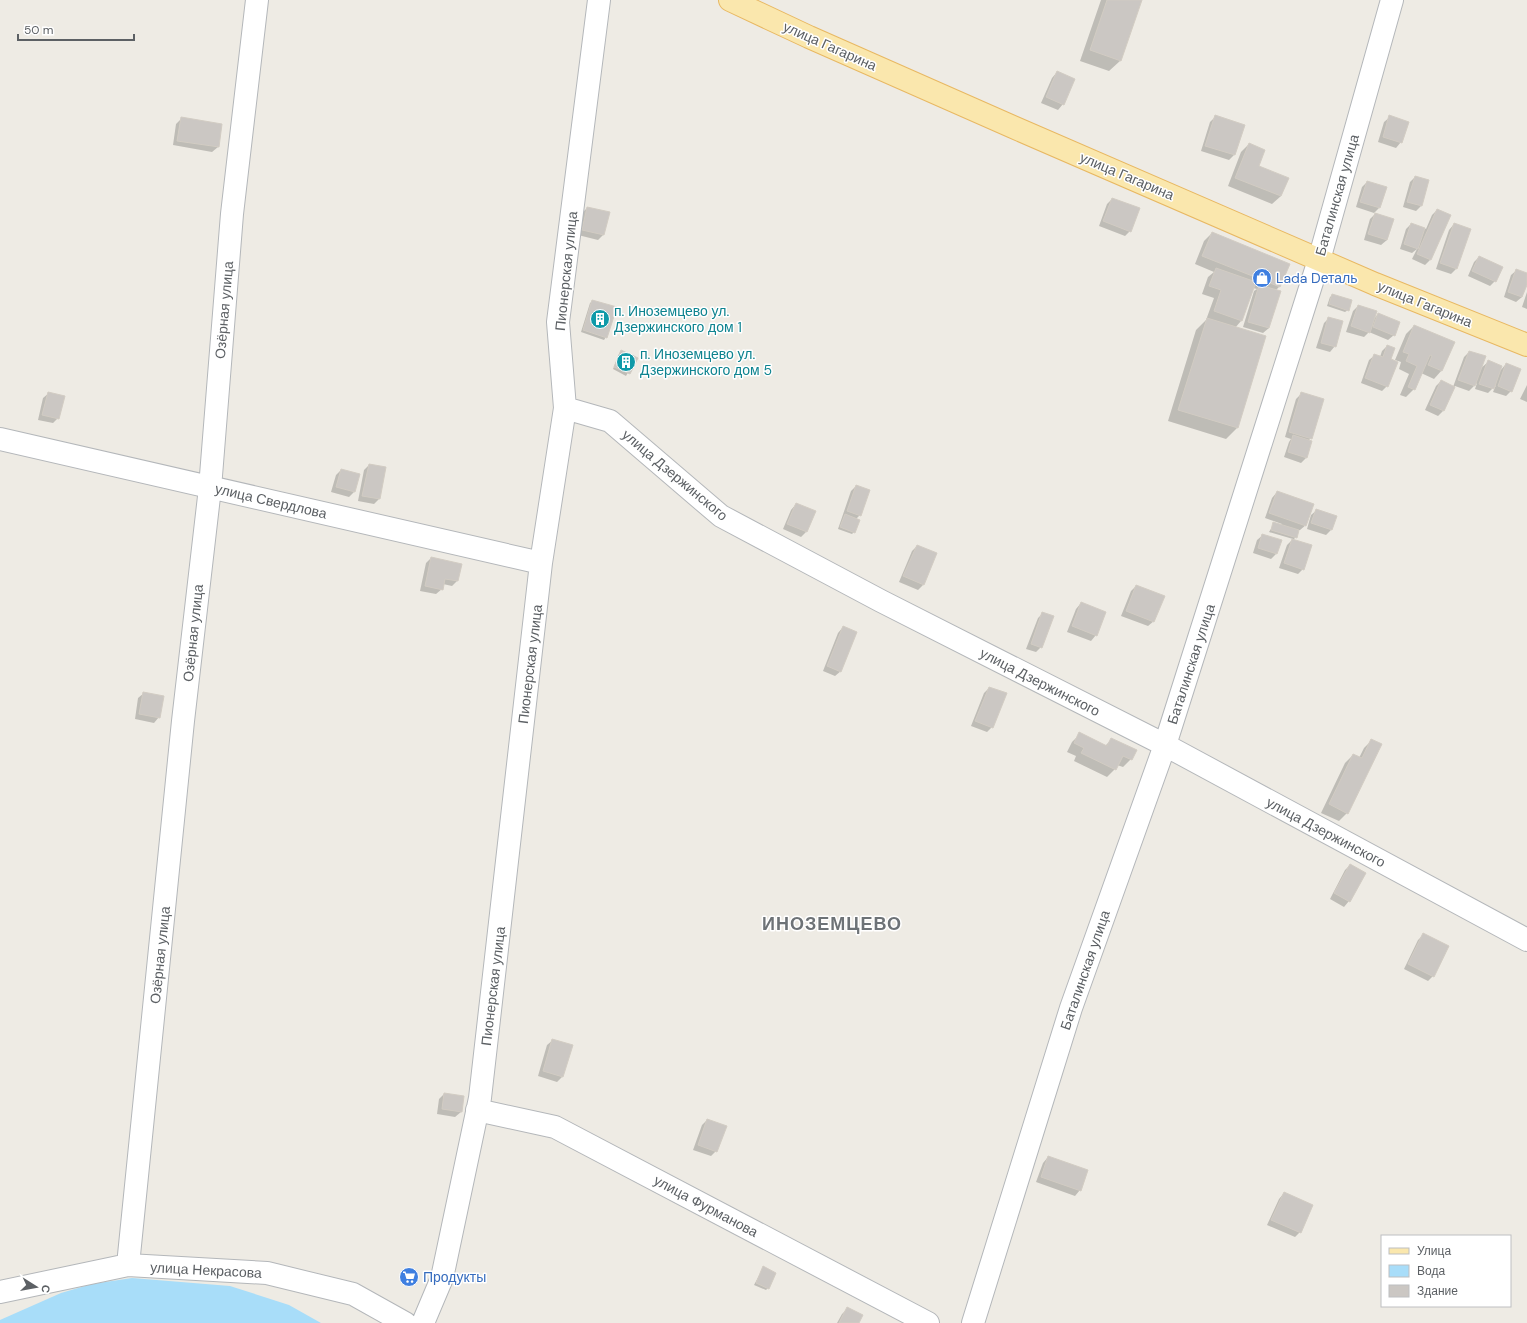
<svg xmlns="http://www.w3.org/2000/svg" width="1527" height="1323" viewBox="0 0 1527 1323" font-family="'DM Sans',sans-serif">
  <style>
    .water { fill: #a8ddf9 }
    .shadow { fill: #0003 }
    .building { fill: #cbc7c3; stroke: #d2ccc3 }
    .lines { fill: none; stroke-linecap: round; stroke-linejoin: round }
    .minor-casing { stroke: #b4b7ba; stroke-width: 24 }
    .major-casing { stroke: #e8b862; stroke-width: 24 }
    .minor { stroke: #fff; stroke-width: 22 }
    .major { stroke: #fae7ad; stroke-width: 22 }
    .labels { text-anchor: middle; stroke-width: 3; stroke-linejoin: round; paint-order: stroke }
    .street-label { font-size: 14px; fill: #5c6064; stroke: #fff }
    .shop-label { font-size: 14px; fill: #366cbe; stroke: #fff; text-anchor: start }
    .culture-label { font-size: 14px; fill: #0d838f; stroke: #fff; text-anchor: start }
    .district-label { font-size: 18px; font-weight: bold; letter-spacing: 1px; fill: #6d7276; stroke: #fff }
  </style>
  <rect width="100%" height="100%" fill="#eeebe4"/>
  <path class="water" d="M 132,1278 L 230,1286 L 289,1305 L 321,1323 L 0,1323 L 0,1320 L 61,1293 L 92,1284 Z"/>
  <path class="shadow" d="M 1101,0 L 1141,0 L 1120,61 L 1109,71 L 1080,61 Z
    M 1057,72 L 1063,104 L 1058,110 L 1041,103 L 1052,78 Z
    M 1215,117 L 1243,125 L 1234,155 L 1229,160 L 1201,151 L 1210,122 Z
    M 1390,117 L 1401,142 L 1396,148 L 1378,142 L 1384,122 Z
    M 182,118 L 218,147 L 212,152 L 173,145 L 176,124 Z
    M 1249,144 L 1258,166 L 1288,179 L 1281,196 L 1272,204 L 1228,186 L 1241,152 Z
    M 1415,177 L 1428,181 L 1421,206 L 1416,211 L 1403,207 L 1410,182 Z
    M 1367,182 L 1379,208 L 1374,213 L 1356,207 L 1362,187 Z
    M 1112,199 L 1130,231 L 1125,236 L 1099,226 L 1107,204 Z
    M 587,208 L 604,234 L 598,240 L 578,235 L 582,213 Z
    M 1437,210 L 1450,216 L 1430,260 L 1425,265 L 1412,259 L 1417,249 L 1412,253 L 1400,249 L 1406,229 L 1411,224 L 1426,229 L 1432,215 Z
    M 1375,214 L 1393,220 L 1387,240 L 1381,245 L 1364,240 L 1370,219 Z
    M 1454,224 L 1456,269 L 1451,274 L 1436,269 L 1449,230 Z
    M 1212,233 L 1288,264 L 1279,287 L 1275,291 L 1269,328 L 1263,333 L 1243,327 L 1254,291 L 1257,289 L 1253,288 L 1241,321 L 1235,328 L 1264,337 L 1237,428 L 1226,439 L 1168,421 L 1196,330 L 1206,320 L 1214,298 L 1202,294 L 1208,277 L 1214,272 L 1195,264 L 1204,241 Z
    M 1479,257 L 1495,281 L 1490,286 L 1468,276 L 1474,262 Z
    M 1517,270 L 1527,274 L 1527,282 L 1522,297 L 1516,302 L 1504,297 L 1511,275 Z
    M 1527,292 L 1527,309 L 1522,307 Z
    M 1333,295 L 1348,310 L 1345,312 L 1327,306 L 1330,297 Z
    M 593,301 L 606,337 L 604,340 L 581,332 L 590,303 Z
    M 1358,306 L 1374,319 L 1378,314 L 1394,335 L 1388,340 L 1369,332 L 1364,337 L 1346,332 L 1353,311 Z
    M 1329,318 L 1335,346 L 1330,352 L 1316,348 L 1324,323 Z
    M 1414,326 L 1442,370 L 1434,379 L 1421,373 L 1414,389 L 1406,397 L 1400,395 L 1409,374 L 1399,369 L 1401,362 L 1395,360 L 1406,334 Z
    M 1387,346 L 1390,360 L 1387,386 L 1382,391 L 1361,383 L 1369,360 L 1375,355 L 1380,357 L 1382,351 Z
    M 621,351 L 636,358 L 626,376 L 613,369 L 619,354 Z
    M 1469,352 L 1480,369 L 1488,362 L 1499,372 L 1506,364 L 1511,391 L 1506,396 L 1493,392 L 1496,385 L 1488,393 L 1475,389 L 1477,383 L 1469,391 L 1455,386 L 1443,411 L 1438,416 L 1425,410 L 1436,386 L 1441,381 L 1453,387 L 1464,357 Z
    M 1527,385 L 1527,402 L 1520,399 Z
    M 49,393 L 58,418 L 53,423 L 38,420 L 43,398 Z
    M 1302,393 L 1311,438 L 1308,441 L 1311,442 L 1306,458 L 1301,463 L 1284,457 L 1289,442 L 1291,439 L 1285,437 L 1296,399 Z
    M 369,465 L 379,499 L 374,504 L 358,501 L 364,470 Z
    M 341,470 L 354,492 L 349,497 L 331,492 L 336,475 Z
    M 856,486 L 860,515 L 856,519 L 854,532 L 852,534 L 838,529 L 851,491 Z
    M 1277,492 L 1306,525 L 1300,530 L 1298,530 L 1296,537 L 1293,540 L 1303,569 L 1298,574 L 1279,568 L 1287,545 L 1293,539 L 1269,532 L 1274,524 L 1281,526 L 1282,524 L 1265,518 L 1272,498 Z
    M 796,504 L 806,532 L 801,537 L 783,529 L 791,510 Z
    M 1317,510 L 1335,516 L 1331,530 L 1326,535 L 1307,529 L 1311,515 Z
    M 1263,535 L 1281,541 L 1276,554 L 1271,559 L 1253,553 L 1257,540 Z
    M 917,546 L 923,585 L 918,590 L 899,582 L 912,551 Z
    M 431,558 L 461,565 L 457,581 L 452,586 L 443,584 L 442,589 L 436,594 L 420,591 L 426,563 Z
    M 1136,586 L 1154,621 L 1148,626 L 1121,616 L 1131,591 Z
    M 1081,603 L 1096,635 L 1091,641 L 1067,632 L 1076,609 Z
    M 1043,613 L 1041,647 L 1036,652 L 1026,649 L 1038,618 Z
    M 843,627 L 841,671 L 835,676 L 823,671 L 838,633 Z
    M 989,688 L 992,727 L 987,732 L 971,726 L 984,693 Z
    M 144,693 L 159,717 L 154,723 L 135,719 L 138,698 Z
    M 1080,734 L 1105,746 L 1112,739 L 1131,759 L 1123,767 L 1117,765 L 1115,769 L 1107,777 L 1074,761 L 1076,756 L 1067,752 L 1072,742 Z
    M 1372,740 L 1347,813 L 1339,821 L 1321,813 L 1345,763 L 1353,755 L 1359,758 L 1364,748 Z
    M 1350,865 L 1349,901 L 1344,907 L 1330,899 L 1345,870 Z
    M 1424,934 L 1433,976 L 1428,981 L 1404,969 L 1418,940 Z
    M 553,1040 L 562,1077 L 557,1082 L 538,1076 L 547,1045 Z
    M 444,1094 L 463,1097 L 461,1112 L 455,1117 L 437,1114 L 439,1099 Z
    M 707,1120 L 716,1151 L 711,1156 L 693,1150 L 702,1125 Z
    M 1048,1157 L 1080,1190 L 1075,1196 L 1036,1182 L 1043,1163 Z
    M 1284,1193 L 1300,1232 L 1295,1237 L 1267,1225 L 1279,1199 Z
    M 763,1268 L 768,1288 L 766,1290 L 754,1285 Z
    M 847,1309 L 858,1323 L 837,1323 L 842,1314 Z"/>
  <path class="building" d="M 1107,0 L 1142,0 L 1121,61 L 1090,50 Z
    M 1057,71 L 1075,79 L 1064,105 L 1046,97 Z
    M 1215,115 L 1245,125 L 1235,155 L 1205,146 Z
    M 1389,115 L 1409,122 L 1402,143 L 1383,137 Z
    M 181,117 L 222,124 L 219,147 L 177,141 Z
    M 1249,143 L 1265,150 L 1259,166 L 1289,178 L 1281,196 L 1235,178 Z
    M 1415,176 L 1429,180 L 1422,206 L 1407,202 Z
    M 1367,181 L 1387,187 L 1380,208 L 1360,202 Z
    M 1112,198 L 1140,208 L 1131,232 L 1103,221 Z
    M 587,207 L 610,212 L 604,235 L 582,230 Z
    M 1437,209 L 1451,215 L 1431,260 L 1417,254 Z
    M 1375,213 L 1394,219 L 1387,240 L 1368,234 Z
    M 1411,223 L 1425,228 L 1418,249 L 1404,244 Z
    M 1454,223 L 1471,229 L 1457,269 L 1440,263 Z
    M 1212,232 L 1290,264 L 1280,287 L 1202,256 Z
    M 1479,256 L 1503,267 L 1496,282 L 1472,271 Z
    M 1216,268 L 1256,282 L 1242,321 L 1214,311 L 1221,290 L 1209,286 Z
    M 1516,269 L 1527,273 L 1527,285 L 1522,297 L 1508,292 Z
    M 1259,285 L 1281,291 L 1269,328 L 1248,322 Z
    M 1332,294 L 1352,300 L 1349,311 L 1329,304 Z
    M 592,300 L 617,307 L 607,338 L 583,330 Z
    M 1358,305 L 1377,311 L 1370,333 L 1351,326 Z
    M 1378,313 L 1400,322 L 1395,336 L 1373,327 Z
    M 1328,317 L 1343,321 L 1336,347 L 1321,343 Z
    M 1207,318 L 1266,336 L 1238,428 L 1178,410 Z
    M 1414,325 L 1455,342 L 1442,371 L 1428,365 L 1432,356 L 1430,355 L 1415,390 L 1408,387 L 1417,366 L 1406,361 L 1409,354 L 1403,352 Z
    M 1387,345 L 1395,348 L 1391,359 L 1398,362 L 1388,387 L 1365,378 L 1374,354 L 1383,357 Z
    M 621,350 L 638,358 L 630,374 L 614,367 Z
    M 1469,351 L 1486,356 L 1475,386 L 1458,380 Z
    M 1488,360 L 1502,366 L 1494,389 L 1479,384 Z
    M 1506,363 L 1521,369 L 1512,392 L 1498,386 Z
    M 1441,380 L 1455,387 L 1444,411 L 1430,405 Z
    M 48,392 L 65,396 L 59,419 L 42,415 Z
    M 1301,392 L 1324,399 L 1312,439 L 1289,432 Z
    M 1293,435 L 1312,441 L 1307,458 L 1288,452 Z
    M 369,464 L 386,467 L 380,499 L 362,496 Z
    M 341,469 L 360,474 L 355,492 L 336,487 Z
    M 856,485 L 870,490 L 861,516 L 847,511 Z
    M 1277,491 L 1314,504 L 1306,526 L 1269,513 Z
    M 796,503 L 816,511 L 807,532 L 787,524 Z
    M 1316,509 L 1337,516 L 1332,530 L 1311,523 Z
    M 845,514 L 860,520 L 855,533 L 840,527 Z
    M 1273,522 L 1299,530 L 1297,538 L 1271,530 Z
    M 1262,534 L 1282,540 L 1277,554 L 1258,548 Z
    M 1292,539 L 1312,545 L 1304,570 L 1284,563 Z
    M 917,545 L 937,553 L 924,585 L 903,576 Z
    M 431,557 L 462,564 L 458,581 L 445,579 L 443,590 L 425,586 Z
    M 1136,585 L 1165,596 L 1154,622 L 1126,611 Z
    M 1081,602 L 1106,612 L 1097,636 L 1072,626 Z
    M 1042,612 L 1054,616 L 1042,648 L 1031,644 Z
    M 843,626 L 857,632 L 841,672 L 827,666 Z
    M 989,687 L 1007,693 L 993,728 L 975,721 Z
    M 143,692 L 164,696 L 160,718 L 139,714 Z
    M 1079,732 L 1107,746 L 1111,738 L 1137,750 L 1132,760 L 1123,756 L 1116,770 L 1081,753 L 1084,748 L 1074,743 Z
    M 1371,739 L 1382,744 L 1348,814 L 1329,804 L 1353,754 L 1362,758 Z
    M 1350,864 L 1366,873 L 1350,902 L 1334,893 Z
    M 1423,933 L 1449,946 L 1434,977 L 1408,964 Z
    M 552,1039 L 573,1045 L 563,1077 L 543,1071 Z
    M 444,1093 L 464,1096 L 462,1112 L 442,1109 Z
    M 707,1119 L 727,1126 L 717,1152 L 698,1145 Z
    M 1048,1156 L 1088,1170 L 1081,1191 L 1041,1177 Z
    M 1284,1192 L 1313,1205 L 1301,1233 L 1271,1220 Z
    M 763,1266 L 776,1273 L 769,1289 L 756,1283 Z
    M 847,1307 L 863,1315 L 859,1323 L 839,1323 Z"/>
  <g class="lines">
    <g class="minor-casing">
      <path id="minor" d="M 565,408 L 610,421 L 721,516 L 881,601 L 1165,745 L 1527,940
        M 0,439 L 541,563
        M 477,1110 L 555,1127 L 928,1323
        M 128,1265 L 183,721 L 210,488 L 232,214 L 257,0
        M 0,1292 L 128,1265 L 267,1273 L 353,1294 L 405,1323
        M 423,1323 L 442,1278 L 480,1098 L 541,563 L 565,408 L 558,322 L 599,0
        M 973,1323 L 1071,1008 L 1165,745 L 1319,260 L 1392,0"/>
    </g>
    <g class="major-casing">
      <path id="major" d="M 730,0 L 809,37 L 1013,127 L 1375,284 L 1527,345"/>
    </g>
    <use href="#minor" class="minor"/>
    <use href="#major" class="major"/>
  </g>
  <defs>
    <g id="shop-disc" transform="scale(1)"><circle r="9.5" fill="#3f7fe0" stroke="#fff"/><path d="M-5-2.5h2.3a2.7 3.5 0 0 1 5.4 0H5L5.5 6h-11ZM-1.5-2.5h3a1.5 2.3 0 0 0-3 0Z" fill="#fff"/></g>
    <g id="building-disc" transform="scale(1)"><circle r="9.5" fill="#0f9aa8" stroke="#fff"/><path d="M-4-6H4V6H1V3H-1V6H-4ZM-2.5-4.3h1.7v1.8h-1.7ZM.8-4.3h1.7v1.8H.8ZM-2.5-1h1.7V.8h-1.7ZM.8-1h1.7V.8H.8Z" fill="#fff"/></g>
    <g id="supermarket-disc" transform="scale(1)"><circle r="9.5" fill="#3f7fe0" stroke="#fff"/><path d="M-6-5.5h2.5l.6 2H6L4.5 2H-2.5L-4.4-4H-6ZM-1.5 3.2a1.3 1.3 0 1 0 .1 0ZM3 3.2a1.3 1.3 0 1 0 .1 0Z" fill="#fff"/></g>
  </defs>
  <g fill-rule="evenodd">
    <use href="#shop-disc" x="1262" y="278"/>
    <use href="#building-disc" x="600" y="319"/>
    <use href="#building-disc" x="626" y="362"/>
    <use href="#supermarket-disc" x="409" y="1277"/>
  </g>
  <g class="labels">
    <g class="street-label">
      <text transform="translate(830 46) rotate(24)" y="5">улица Гагарина</text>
      <text transform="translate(1127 176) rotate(23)" y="5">улица Гагарина</text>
      <text transform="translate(1337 195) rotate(-74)" y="5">Баталинская улица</text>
      <text transform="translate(566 271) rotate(-84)" y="5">Пионерская улица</text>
      <text transform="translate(1425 304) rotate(22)" y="5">улица Гагарина</text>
      <text transform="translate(224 310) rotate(-85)" y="5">Озёрная улица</text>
      <text transform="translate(675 475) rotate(40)" y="5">улица Дзержинского</text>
      <text transform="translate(271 501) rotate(13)" y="5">улица Свердлова</text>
      <text transform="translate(193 633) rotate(-84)" y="5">Озёрная улица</text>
      <text transform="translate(530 664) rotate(-83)" y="5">Пионерская улица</text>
      <text transform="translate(1191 664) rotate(-72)" y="5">Баталинская улица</text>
      <text transform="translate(1040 682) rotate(27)" y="5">улица Дзержинского</text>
      <text transform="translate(1326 832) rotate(28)" y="5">улица Дзержинского</text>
      <text transform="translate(160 955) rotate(-84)" y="5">Озёрная улица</text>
      <text transform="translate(1085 970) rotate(-71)" y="5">Баталинская улица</text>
      <text transform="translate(493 986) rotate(-83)" y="5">Пионерская улица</text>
      <text transform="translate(706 1206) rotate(28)" y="5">улица Фурманова</text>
      <text transform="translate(206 1270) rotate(3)" y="5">улица Некрасова</text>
    </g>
    <g class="shop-label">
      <text x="1276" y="283">Lada Dеталь</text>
      <text x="423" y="1282">Продукты</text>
    </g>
    <g class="culture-label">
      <text x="614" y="316">п. Иноземцево ул.<tspan x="614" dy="16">Дзержинского дом 1</tspan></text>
      <text x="640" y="359">п. Иноземцево ул.<tspan x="640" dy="16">Дзержинского дом 5</tspan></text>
    </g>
    <g class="district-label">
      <text x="832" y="930">ИНОЗЕМЦЕВО</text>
    </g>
  </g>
  <rect x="1381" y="1235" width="130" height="72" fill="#ffffff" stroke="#bebfc1"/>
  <rect x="1389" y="1248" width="20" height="6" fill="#fae7ad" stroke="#bebfc1"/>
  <text x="1417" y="1255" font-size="12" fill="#5c6064">Улица</text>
  <rect x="1389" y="1265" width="20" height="12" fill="#a8ddf9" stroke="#bebfc1"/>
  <text x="1417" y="1275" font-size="12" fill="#5c6064">Вода</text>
  <rect x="1389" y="1285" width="20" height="12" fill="#cbc7c3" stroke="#bebfc1"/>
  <text x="1417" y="1295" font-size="12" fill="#5c6064">Здание</text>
  <g transform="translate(36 1287) rotate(101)" stroke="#ffffff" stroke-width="3" paint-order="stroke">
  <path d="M0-3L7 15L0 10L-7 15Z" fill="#5c6064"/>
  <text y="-6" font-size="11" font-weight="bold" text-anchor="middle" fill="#5c6064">С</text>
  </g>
  <path d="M18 34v6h116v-6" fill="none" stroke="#5c6064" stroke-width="2"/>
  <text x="24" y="34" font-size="12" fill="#5c6064" stroke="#ffffff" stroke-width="3" paint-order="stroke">50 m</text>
</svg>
